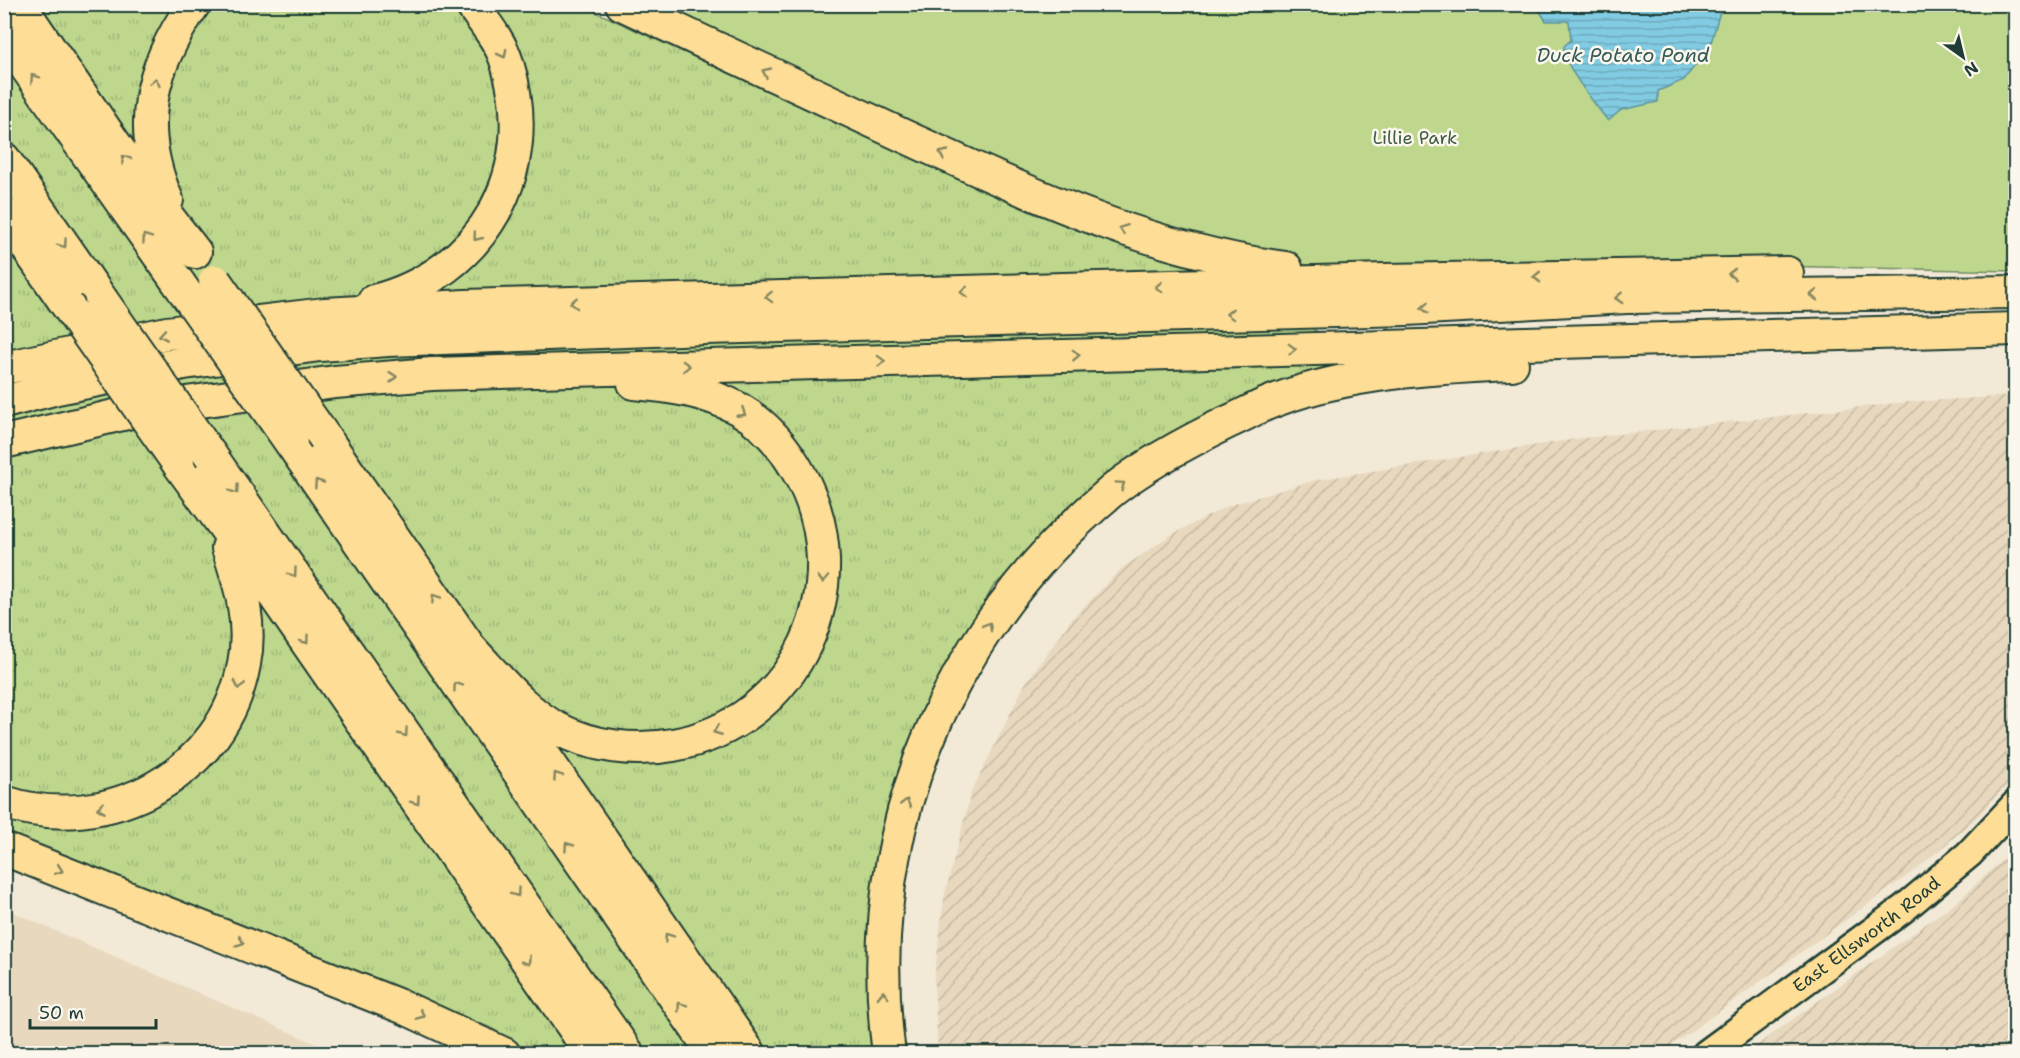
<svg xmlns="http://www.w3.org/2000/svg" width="2020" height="1058" viewBox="0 0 2020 1058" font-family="'Shantell Sans',sans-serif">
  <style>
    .built { fill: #e7d8be }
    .industrial { fill: url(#industrial-furrows) }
    .grass { fill: url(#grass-tufts); stroke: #6e8a60; stroke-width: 1.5 }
    .green { fill: #bed78d; stroke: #6e8a60; stroke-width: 1.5 }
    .water { fill: url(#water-rules); stroke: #5a939d; stroke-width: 1.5 }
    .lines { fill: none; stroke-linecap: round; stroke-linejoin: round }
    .major-casing { stroke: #1f3d34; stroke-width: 32 }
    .highway-casing { stroke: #1f3d34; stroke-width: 36 }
    .major { stroke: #fede96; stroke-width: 27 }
    .highway { stroke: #fede96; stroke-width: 32 }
    .highway-bridge-casing { stroke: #1f3d34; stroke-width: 36; stroke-linecap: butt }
    .highway-bridge { stroke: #fede96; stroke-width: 32 }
    .oneway { stroke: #838560 }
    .labels { text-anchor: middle; stroke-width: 5; stroke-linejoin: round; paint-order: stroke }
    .park-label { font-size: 18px; fill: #3f5c46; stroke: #fbf7ec }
    .street-label { font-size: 18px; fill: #1f3d34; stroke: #fbf7ec }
    .water-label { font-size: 20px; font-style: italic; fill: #335a57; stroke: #fbf7ec }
  </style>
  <defs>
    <pattern id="industrial-furrows" width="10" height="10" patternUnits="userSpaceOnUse" patternTransform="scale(1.5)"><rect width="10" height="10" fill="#e7d8be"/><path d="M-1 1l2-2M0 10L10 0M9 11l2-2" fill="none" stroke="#c6baa4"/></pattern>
    <pattern id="grass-tufts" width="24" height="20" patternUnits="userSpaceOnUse" patternTransform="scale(1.5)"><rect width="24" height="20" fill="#bed78d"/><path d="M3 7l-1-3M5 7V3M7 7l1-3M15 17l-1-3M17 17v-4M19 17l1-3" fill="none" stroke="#a3b97a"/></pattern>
    <pattern id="water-rules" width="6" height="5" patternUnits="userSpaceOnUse" patternTransform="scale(1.5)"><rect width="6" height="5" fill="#82cce3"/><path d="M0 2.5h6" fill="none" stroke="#6aa7b9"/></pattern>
  </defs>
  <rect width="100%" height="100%" fill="#f2e9d7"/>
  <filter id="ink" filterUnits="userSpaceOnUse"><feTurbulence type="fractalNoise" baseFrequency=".0167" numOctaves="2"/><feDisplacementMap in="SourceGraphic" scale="12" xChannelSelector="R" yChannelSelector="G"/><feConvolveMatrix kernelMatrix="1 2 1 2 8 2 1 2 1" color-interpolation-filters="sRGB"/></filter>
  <g filter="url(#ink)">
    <path class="built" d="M 5,909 L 337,1053 L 5,1053 Z"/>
    <path class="industrial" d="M 2015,396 L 2015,777 L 1972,822 L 1918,868 L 1661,1053 L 938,1053 L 934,980 L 944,898 L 971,793 L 1025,684 L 1071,620 L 1121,569 L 1171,535 L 1230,505 L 1316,480 L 1576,439 L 1907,402 Z
      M 2015,848 L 2015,1012 L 2001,1053 L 1746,1053 L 1958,901 Z"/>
    <path class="grass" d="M 4,5 L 581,5 L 1035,214 L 1210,267 L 1366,361 L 1250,395 L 1112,470 L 993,587 L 904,751 L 871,925 L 878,1053 L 528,1053 L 491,1028 L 5,835 Z"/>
    <path class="green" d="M 643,5 L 2015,5 L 2015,271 L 1673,264 L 1322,267 L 1279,261 L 1141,227 Z"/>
    <path class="water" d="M 1536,5 L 1722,5 L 1710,46 L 1684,80 L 1658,91 L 1658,102 L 1621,110 L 1608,121 C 1595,103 1563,67 1564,46 L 1571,40 L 1569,21 L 1546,21 Z"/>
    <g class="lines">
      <g class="major-casing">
        <g id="major">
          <path id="s1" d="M 1706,1054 L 1903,909 L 1969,854 L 2016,804"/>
        </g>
      </g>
      <g class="highway-casing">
        <path id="highway" d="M 19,4 L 143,185 L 195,252
          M 622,4 C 716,49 811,93 906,137 C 1029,193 1151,251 1286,268
          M 4,36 L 180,285
          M 4,159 L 101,299
          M 167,200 C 135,127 150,67 194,4
          M 4,214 L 67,305
          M 374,301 C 483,273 541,171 507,63 C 501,42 484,22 471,4
          M 4,368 L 167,333 L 325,314 L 465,306 L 1385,280 L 1787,273
          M 4,402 L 57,388 L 184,363 L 320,345 L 388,340 L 706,328 L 1406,309 L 1627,297 L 2016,292
          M 325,438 L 750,1054
          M 4,442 L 144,409 L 335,382 L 432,374 L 2016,329
          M 291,443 L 714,1054
          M 211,456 L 628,1054
          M 178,463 L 274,595 L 592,1054
          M 468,646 C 495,674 523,711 558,729 C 593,747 635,752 673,745 C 798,723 860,585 800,475 C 786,449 765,424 739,409 C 706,391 671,386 634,383
          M 4,802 C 108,837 225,773 244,664 C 252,624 241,586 228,548
          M 4,849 L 405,1008 L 504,1054
          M 889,1054 C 860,835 944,631 1113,490 C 1147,463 1189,441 1228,422 C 1244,415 1259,406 1276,400 C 1351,372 1434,368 1512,364"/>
      </g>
      <use href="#major" class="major"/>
      <use href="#highway" class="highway"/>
      <g class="highway-bridge-casing">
        <path id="highway-bridge" d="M 215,281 L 325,438
          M 180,285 L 291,443
          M 101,299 L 211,456
          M 67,305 L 178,463"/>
      </g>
      <use href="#highway-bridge" class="highway-bridge"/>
    </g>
    <defs><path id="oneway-chevron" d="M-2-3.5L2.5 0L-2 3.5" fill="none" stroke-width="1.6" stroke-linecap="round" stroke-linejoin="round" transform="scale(1.5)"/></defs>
    <g class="oneway">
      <use href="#oneway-chevron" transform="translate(503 54) rotate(62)"/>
      <use href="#oneway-chevron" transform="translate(766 72) rotate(-155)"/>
      <use href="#oneway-chevron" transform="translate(34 78) rotate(-125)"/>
      <use href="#oneway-chevron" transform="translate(155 82) rotate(-78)"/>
      <use href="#oneway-chevron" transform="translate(943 154) rotate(-155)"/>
      <use href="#oneway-chevron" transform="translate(125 159) rotate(-124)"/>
      <use href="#oneway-chevron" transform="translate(1123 229) rotate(-159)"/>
      <use href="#oneway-chevron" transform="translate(477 237) rotate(129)"/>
      <use href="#oneway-chevron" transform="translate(146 238) rotate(-125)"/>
      <use href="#oneway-chevron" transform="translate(63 244) rotate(55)"/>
      <use href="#oneway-chevron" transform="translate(1732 274) rotate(180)"/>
      <use href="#oneway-chevron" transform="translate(1537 277) rotate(179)"/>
      <use href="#oneway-chevron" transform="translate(1159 287) rotate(178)"/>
      <use href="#oneway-chevron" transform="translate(964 292) rotate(178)"/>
      <use href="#oneway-chevron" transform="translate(1814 295) rotate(179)"/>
      <use href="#oneway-chevron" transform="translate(769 297) rotate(178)"/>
      <use href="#oneway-chevron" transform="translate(1619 298) rotate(177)"/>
      <use href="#oneway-chevron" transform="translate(574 303) rotate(178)"/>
      <use href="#oneway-chevron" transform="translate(1425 308) rotate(177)"/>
      <use href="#oneway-chevron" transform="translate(1230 314) rotate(178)"/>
      <use href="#oneway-chevron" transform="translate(163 335) rotate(170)"/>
      <use href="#oneway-chevron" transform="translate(1292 349) rotate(-2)"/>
      <use href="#oneway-chevron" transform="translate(1076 355) rotate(-2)"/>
      <use href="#oneway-chevron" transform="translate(881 361) rotate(-2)"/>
      <use href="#oneway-chevron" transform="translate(686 366) rotate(-2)"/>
      <use href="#oneway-chevron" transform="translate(393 377) rotate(-5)"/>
      <use href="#oneway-chevron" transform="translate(742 413) rotate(33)"/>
      <use href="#oneway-chevron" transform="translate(318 483) rotate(-124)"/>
      <use href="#oneway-chevron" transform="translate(1121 485) rotate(-35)"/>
      <use href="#oneway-chevron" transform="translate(235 490) rotate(55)"/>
      <use href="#oneway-chevron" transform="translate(293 573) rotate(55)"/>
      <use href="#oneway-chevron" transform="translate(823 579) rotate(93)"/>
      <use href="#oneway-chevron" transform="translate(435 598) rotate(-124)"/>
      <use href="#oneway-chevron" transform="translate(988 626) rotate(-60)"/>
      <use href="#oneway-chevron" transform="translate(305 640) rotate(55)"/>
      <use href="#oneway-chevron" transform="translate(239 685) rotate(104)"/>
      <use href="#oneway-chevron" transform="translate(457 686) rotate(-125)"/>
      <use href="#oneway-chevron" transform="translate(717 731) rotate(158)"/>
      <use href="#oneway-chevron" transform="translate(404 733) rotate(55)"/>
      <use href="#oneway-chevron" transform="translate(557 776) rotate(-124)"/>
      <use href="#oneway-chevron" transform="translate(416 801) rotate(55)"/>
      <use href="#oneway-chevron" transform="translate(906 803) rotate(-74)"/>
      <use href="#oneway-chevron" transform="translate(101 808) rotate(173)"/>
      <use href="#oneway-chevron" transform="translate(568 846) rotate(-125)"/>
      <use href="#oneway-chevron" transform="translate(59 870) rotate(21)"/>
      <use href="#oneway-chevron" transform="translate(516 893) rotate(55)"/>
      <use href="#oneway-chevron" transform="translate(668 937) rotate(-125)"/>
      <use href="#oneway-chevron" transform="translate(240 942) rotate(22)"/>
      <use href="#oneway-chevron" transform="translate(527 961) rotate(55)"/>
      <use href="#oneway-chevron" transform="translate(883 995) rotate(-89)"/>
      <use href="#oneway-chevron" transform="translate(681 1006) rotate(-125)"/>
      <use href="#oneway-chevron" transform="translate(421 1015) rotate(23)"/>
    </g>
  </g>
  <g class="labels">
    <g class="park-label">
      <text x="1415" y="144">Lillie Park</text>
    </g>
    <g class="street-label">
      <text dy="6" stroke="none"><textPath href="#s1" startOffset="200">East Ellsworth Road</textPath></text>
    </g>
    <g class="water-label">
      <text x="1623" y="62">Duck Potato Pond</text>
    </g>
  </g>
  <rect width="2020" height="1058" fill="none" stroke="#fbf7ec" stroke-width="24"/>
  <rect x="12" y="12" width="1996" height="1034" fill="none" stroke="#1f3d34" stroke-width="2" filter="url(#ink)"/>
  <g transform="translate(1963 57) rotate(146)" stroke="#fbf7ec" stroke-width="4.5" paint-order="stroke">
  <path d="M0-4.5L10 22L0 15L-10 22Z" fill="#1f3d34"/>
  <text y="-9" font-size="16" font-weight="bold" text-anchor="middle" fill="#1f3d34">N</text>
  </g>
  <path d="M30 1019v9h126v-9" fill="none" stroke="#1f3d34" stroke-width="3"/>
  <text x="39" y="1019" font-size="18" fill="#1f3d34" stroke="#fbf7ec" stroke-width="4.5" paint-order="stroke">50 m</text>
</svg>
